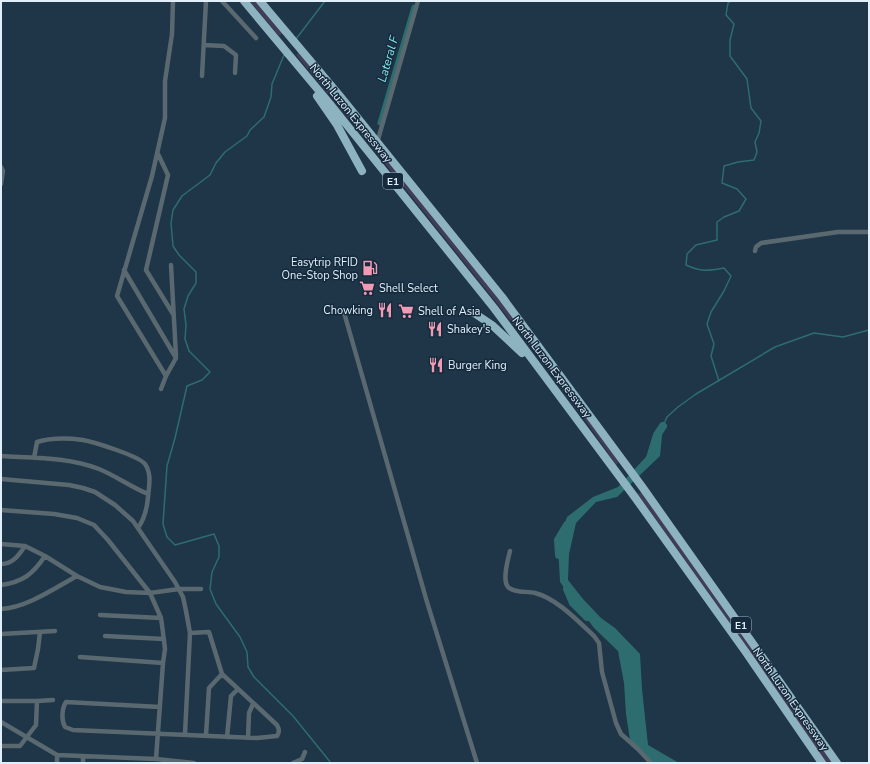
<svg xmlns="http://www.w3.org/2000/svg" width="870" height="764" viewBox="0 0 870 764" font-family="'Nunito Sans',sans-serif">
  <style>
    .green { fill: #413d57 }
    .water { fill: #2d6d6f }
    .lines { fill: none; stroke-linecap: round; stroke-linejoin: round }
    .stream { stroke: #2d6d6f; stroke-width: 1.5 }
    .canal { stroke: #2d6d6f; stroke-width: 5 }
    .river { stroke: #2d6d6f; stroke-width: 8 }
    .street { stroke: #5a696f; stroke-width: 4.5 }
    .highway { stroke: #8eb3c0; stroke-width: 8 }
    .labels { text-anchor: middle; stroke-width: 3; stroke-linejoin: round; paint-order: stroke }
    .shield { fill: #152b3d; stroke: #a4b4c2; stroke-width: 1 }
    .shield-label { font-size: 10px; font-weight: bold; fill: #e1effb }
    .street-label { font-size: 11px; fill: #e1effb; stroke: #152b3d }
    .poi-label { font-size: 11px; fill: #e1effb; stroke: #152b3d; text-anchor: start }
    .water-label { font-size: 12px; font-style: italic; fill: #84eaed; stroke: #152b3d }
  </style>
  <rect width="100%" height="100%" fill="#1f3548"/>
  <path class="green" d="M 250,1 L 257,1 L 283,33 L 279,36 Z
    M 299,52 L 453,240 L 525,333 L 619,462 L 616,465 C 564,387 505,313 447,241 C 397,178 347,116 296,55 Z
    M 642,492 L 832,763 L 826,763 L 728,620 L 638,494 Z"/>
  <path class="water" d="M 663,426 L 660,456 L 617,497 L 596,502 L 576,523 L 569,554 L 568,580 L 583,599 L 601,618 L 615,628 L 640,654 L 642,689 L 648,745 L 679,763 L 652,763 L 631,746 L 626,714 L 624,683 L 618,651 L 594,628 L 560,582 L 558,546 L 567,517 L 593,497 L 618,487 L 657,445 Z"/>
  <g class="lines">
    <path class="stream" d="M 296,39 L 325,1
      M 284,55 L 272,84 L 271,97 L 264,117 L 250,130 L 247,136 L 225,152 L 216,163 L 210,175 L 182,196 L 173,210 L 171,223 L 173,246 L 179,255 L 196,272 L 196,283 L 188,296 L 184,309 L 186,325 L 185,339 L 189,351 L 210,372 L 202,380 L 187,386 L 175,438 L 167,466 L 163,524 L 167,537 L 175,545 L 214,534 L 219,546 L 219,557 L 212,572 L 210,589 L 216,604 L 240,637 L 247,652 L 248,667 L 254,677 L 293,716 L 331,763
      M 719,381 L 711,356 L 714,344 L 707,324 L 711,312 L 724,291 L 731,276 L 724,268 C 708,271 701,272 686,265 L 687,254 L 696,245 L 717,240 L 717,222 L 724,217 L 739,211 L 746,199 L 737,189 L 722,183 L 724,166 L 738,162 L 754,160 L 757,152 L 755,142 L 759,133 L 761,121 L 751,108 L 747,79 L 730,56 L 730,40 L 734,24 L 726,15 L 728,3 L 731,1
      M 663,426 L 667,417 L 678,407 L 696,394 L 775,347 L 814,333 L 843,337 L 869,330"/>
    <path class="canal" d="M 380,123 L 414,7"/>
    <path class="river" d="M 650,458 L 657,435 L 663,426
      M 559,555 L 558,540 L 567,525
      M 567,589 L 573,603 L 587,617"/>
    <path class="street" d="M 222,1 L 256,38
      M 204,45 L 224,46 L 236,55 L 235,73
      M 202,76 L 206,1
      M 377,143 L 418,1
      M 158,154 L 168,175 L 146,270 L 173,314
      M 1,167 L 3,171 L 1,184
      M 755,251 L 756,247 L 761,243 L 838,232 L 869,232
      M 171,265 L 176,356
      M 124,270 L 176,358 L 166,376 L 161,389
      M 343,309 L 427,602 L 477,763
      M 166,376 L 117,296 L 152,176 L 165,118 L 165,81 L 172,34 L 173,1
      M 1,456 C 34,458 68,457 99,469 C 116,476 131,487 148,494
      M 34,458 L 37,442 C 50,438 68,438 83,440 C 94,442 139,456 145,464 C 152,474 149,486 148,497 C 147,509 145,518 138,528
      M 1,479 L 69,485 L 83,488 L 95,492 L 115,505 L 133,521 L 175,582 L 183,597 L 186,611 L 190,633 L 185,734
      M 1,510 L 54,514 L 77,518 L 94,525 L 108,540 L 150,593 L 161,618 L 162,625 L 165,649 L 163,663 L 156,759
      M 1,544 L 25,546 L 45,556 L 77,576 L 100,587 L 126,592 L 150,593 L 179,589 L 201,589
      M 510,551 C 508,559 502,580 508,587 C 514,593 527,591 535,593 C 556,598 578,621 594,636 L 599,643 L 602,672 L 616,723 L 621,734 L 638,749 L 651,763
      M 1,564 C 13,564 19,555 25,546
      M 1,585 C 23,582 33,574 45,556
      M 1,609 C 26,608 55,588 77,576
      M 100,615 L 161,618
      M 1,634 L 55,631
      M 105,636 L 164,639
      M 80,657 L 163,663
      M 1,670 L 34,668 L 38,649 L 40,632
      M 1,701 L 37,701
      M 160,707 L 66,702 C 62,708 61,720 65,727 L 73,730 L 257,738 L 277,736 C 280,731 279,729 277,725 L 222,674 L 209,632 L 190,633
      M 1,722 L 57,755 L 156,759 L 194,763
      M 206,735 L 209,688 L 222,674
      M 227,737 L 231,696 L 238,689
      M 248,738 L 249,713 L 253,704
      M 1,746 L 20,746 L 36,725 L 37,701 L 53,700
      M 57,755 L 57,763
      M 83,763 L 83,757
      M 293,763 L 302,759 L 305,752"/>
    <path class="highway" d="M 244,1 L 330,104 L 494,308 L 634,496 L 745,651 L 822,763
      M 260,1 L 340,96 L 502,297 L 643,488 L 837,763
      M 317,96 L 337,125 L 362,171
      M 474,313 L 492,325 L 522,353"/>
  </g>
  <defs>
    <g id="fuel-bare" transform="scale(1.2)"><path d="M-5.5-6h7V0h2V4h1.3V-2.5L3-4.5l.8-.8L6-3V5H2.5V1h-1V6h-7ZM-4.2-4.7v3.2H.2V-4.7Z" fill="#f19ab3" stroke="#152b3d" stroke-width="2.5" paint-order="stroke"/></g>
    <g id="supermarket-bare" transform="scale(1.2)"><path d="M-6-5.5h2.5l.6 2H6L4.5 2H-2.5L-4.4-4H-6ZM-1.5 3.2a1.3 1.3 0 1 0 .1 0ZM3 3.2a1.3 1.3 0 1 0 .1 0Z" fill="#f19ab3" stroke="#152b3d" stroke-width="2.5" paint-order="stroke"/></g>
    <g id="restaurant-bare" transform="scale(1.2)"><path d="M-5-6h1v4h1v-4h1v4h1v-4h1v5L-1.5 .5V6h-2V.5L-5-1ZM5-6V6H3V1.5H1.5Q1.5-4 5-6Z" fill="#f19ab3" stroke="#152b3d" stroke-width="2.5" paint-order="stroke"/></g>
  </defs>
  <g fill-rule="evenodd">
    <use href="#fuel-bare" x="370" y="268"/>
    <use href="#supermarket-bare" x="367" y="288"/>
    <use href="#restaurant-bare" x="385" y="310"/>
    <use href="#supermarket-bare" x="406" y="311"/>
    <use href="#restaurant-bare" x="435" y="329"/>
    <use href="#restaurant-bare" x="436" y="365"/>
  </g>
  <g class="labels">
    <g class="shield">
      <rect x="383" y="173" width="20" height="16" rx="3"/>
      <rect x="731" y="617" width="20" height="16" rx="3"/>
    </g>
    <g class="shield-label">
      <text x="393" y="185">E1</text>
      <text x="741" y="629">E1</text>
    </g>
    <g class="street-label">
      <text transform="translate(351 113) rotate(51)" y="4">North Luzon Expressway</text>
      <text transform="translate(552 367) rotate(53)" y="4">North Luzon Expressway</text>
      <text transform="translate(791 699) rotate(55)" y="4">North Luzon Expressway</text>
    </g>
    <g class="poi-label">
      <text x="358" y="266" text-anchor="end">Easytrip RFID<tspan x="358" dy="13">One-Stop Shop</tspan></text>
      <text x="379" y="292">Shell Select</text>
      <text x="373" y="314" text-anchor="end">Chowking</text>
      <text x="418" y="315">Shell of Asia</text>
      <text x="447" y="333">Shakey's</text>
      <text x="448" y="369">Burger King</text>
    </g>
    <g class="water-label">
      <text transform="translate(388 59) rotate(-74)" y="4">Lateral F</text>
    </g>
  </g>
  <rect width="870" height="764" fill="none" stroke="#e1effb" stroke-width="4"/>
</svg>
